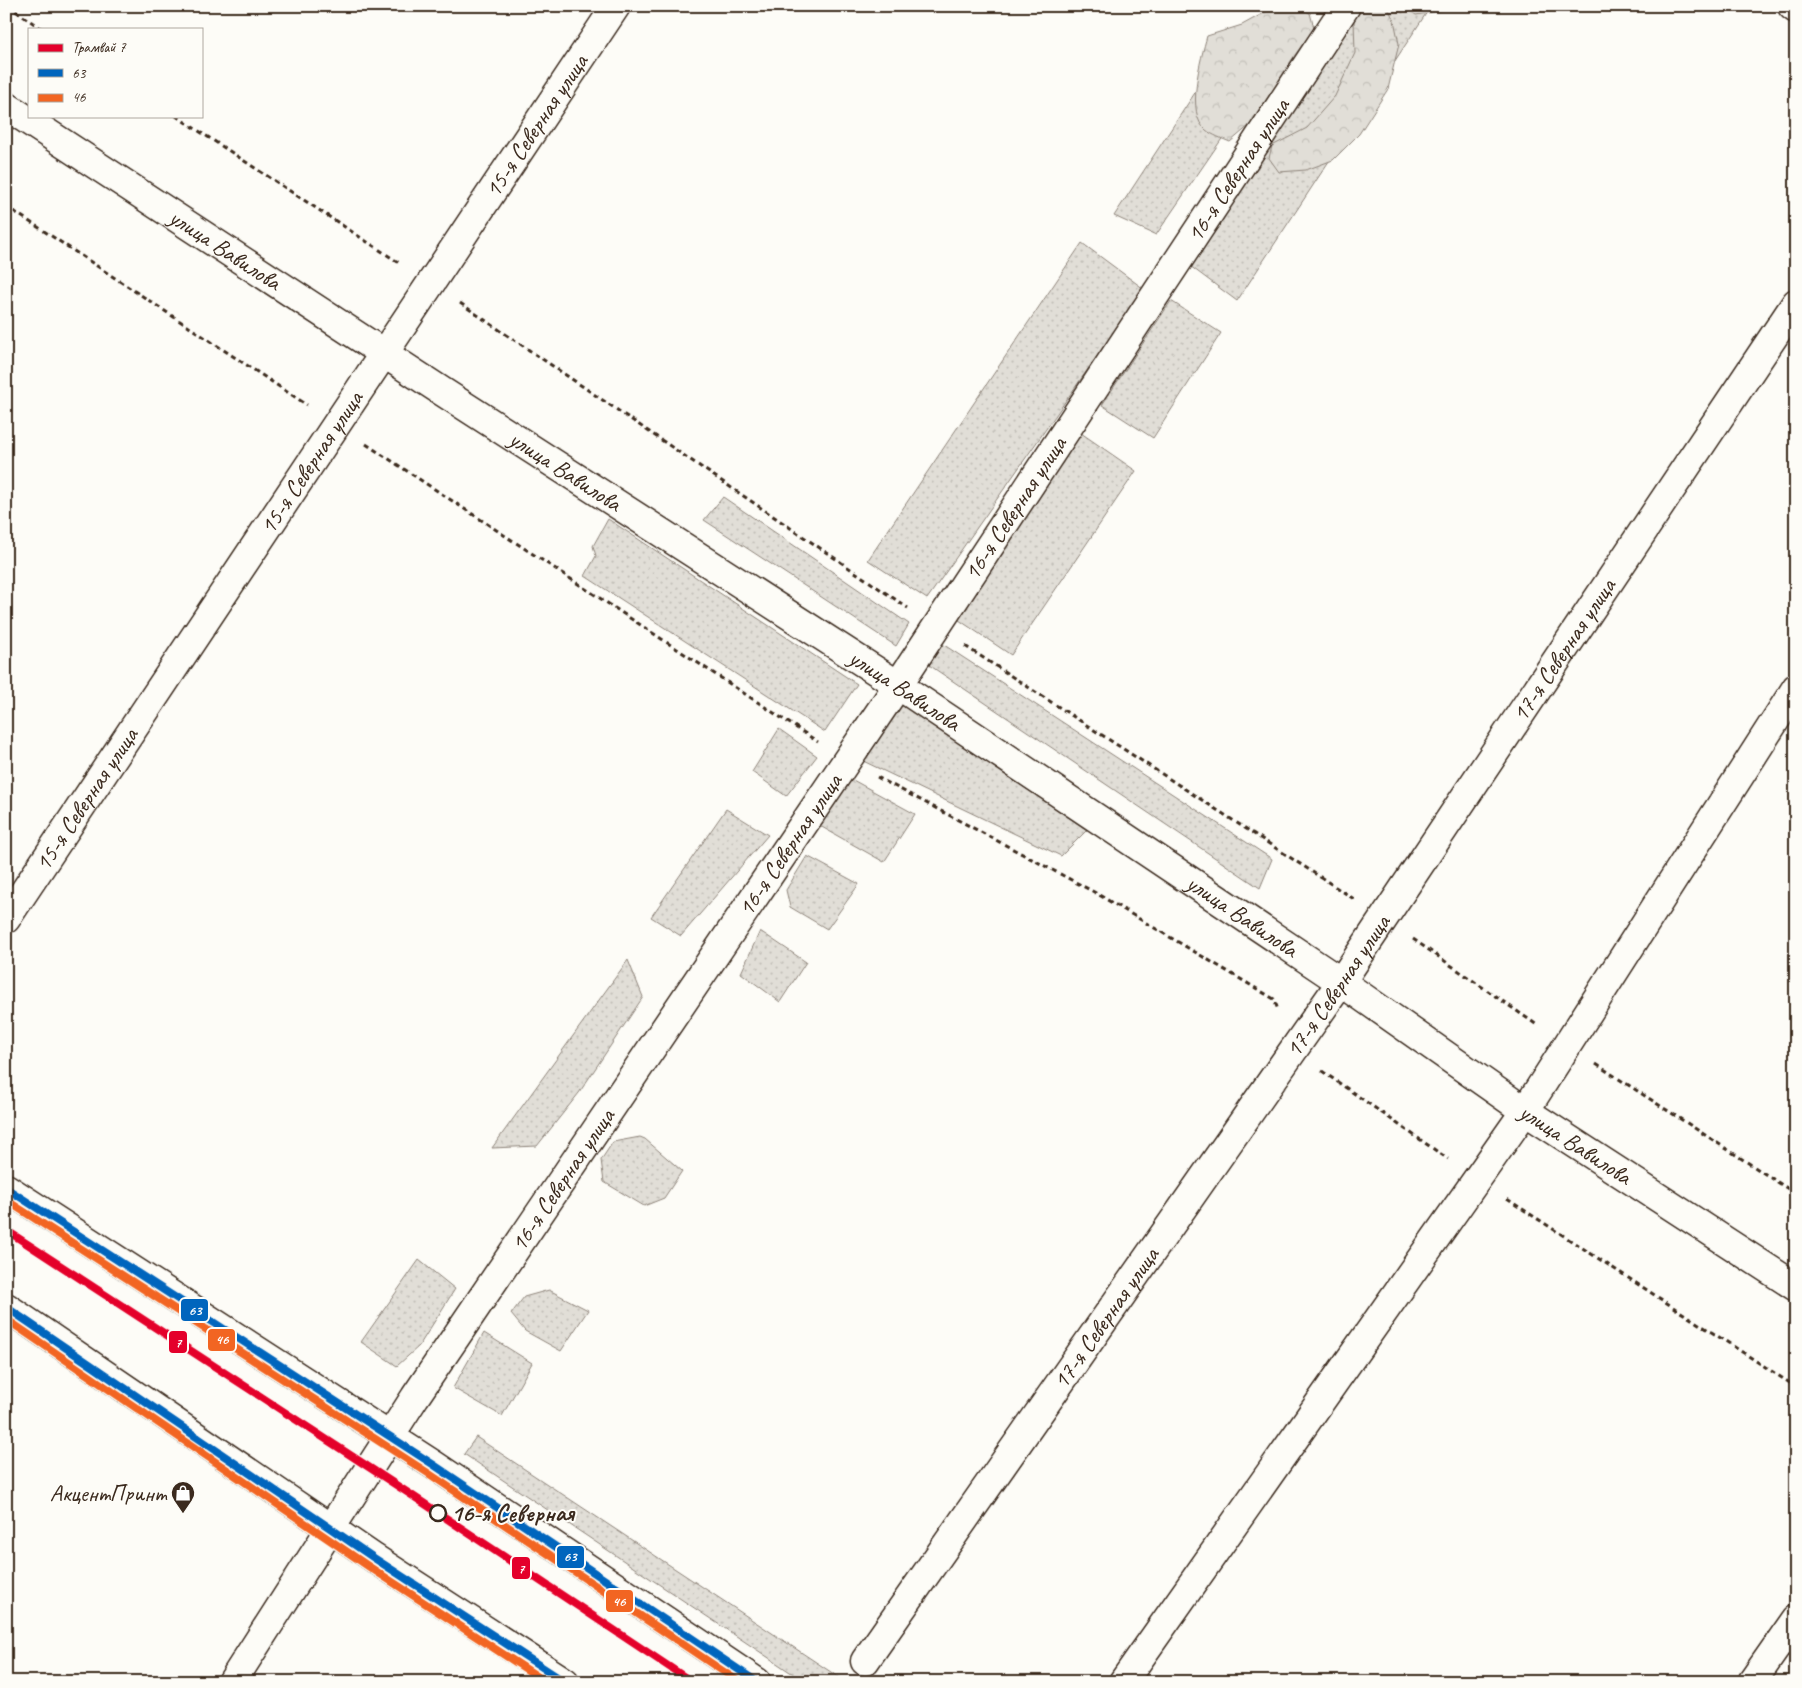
<svg xmlns="http://www.w3.org/2000/svg" width="1802" height="1688" viewBox="0 0 1802 1688" font-family="Caveat,sans-serif">
  <style>
    .grass { fill: url(#grass-dots); stroke: #8e847a }
    .forest { fill: url(#forest-crowns); stroke: #8e847a }
    .lines { fill: none; stroke-linecap: round; stroke-linejoin: round }
    .minor-casing { stroke: #3b2a1e; stroke-width: 31 }
    .major-casing { stroke: #3b2a1e; stroke-width: 31 }
    .path { stroke: #3b2a1e; stroke-width: 3; stroke-dasharray: 5 4; stroke-linecap: butt }
    .minor { stroke: #fdfcf7; stroke-width: 28 }
    .major { stroke: #fdfcf7; stroke-width: 28 }
    .bus-1-casing { stroke: #fdfcf7; stroke-width: 11 }
    .bus-2-casing { stroke: #fdfcf7; stroke-width: 11 }
    .bus-1 { stroke: #0065bd; stroke-width: 8 }
    .bus-2 { stroke: #f26522; stroke-width: 8 }
    .tram-1-casing { stroke: #fdfcf7; stroke-width: 11 }
    .tram-1 { stroke: #e4002b; stroke-width: 8 }
    .stop-dot { fill: #fdfcf7; stroke: #3b2a1e; stroke-width: 2.5 }
    .labels { text-anchor: middle; stroke-width: 4; stroke-linejoin: round; paint-order: stroke }
    .street-label { font-size: 24px; fill: #3b2a1e; stroke: #fdfcf7 }
    .poi-label { font-size: 24px; fill: #3b2a1e; stroke: #fdfcf7; text-anchor: end }
    .stop-label { font-size: 24px; font-weight: bold; fill: #3b2a1e; stroke: #fdfcf7; text-anchor: start }
    .line-badge { stroke: #fdfcf7; stroke-width: 2 }
    .badge-label { font-size: 14px; text-anchor: middle; font-weight: bold; fill: #fff }
  </style>
  <defs>
    <pattern id="grass-dots" width="8" height="8" patternUnits="userSpaceOnUse" patternTransform="scale(1.25)"><rect width="8" height="8" fill="#e1ded7"/><path d="M2 2h.1M6 6h.1" fill="none" stroke="#c2bfb8" stroke-width="1.8" stroke-linecap="round"/></pattern>
    <pattern id="forest-crowns" width="20" height="18" patternUnits="userSpaceOnUse" patternTransform="scale(1.25)"><rect width="20" height="18" fill="#e1ded7"/><path d="M2 6a3 3 0 1 1 6 0M12 15a3 3 0 1 1 6 0" fill="none" stroke="#c2bfb8"/></pattern>
  </defs>
  <rect width="100%" height="100%" fill="#fdfcf7"/>
  <filter id="ink" filterUnits="userSpaceOnUse"><feTurbulence type="fractalNoise" baseFrequency=".02" numOctaves="2"/><feDisplacementMap in="SourceGraphic" scale="10" xChannelSelector="R" yChannelSelector="G"/><feConvolveMatrix kernelMatrix="1 2 1 2 8 2 1 2 1" color-interpolation-filters="sRGB"/></filter>
  <g filter="url(#ink)">
    <path class="grass" d="M 1362,6 L 1431,6 L 1237,301 L 1190,266 Z
      M 1206,76 L 1243,108 L 1156,235 L 1114,216 Z
      M 1082,243 L 1144,289 L 927,599 L 868,560 Z
      M 1171,301 L 1221,333 L 1153,438 L 1102,405 Z
      M 1081,433 L 1136,471 L 1011,655 L 956,618 Z
      M 723,497 L 909,624 L 896,646 L 704,520 Z
      M 608,519 L 857,684 L 825,732 L 585,576 L 596,556 L 593,546 Z
      M 941,643 L 1272,859 L 1260,888 L 926,663 Z
      M 900,703 L 1087,830 L 1061,856 L 859,759 Z
      M 779,729 L 817,756 L 786,796 L 752,772 Z
      M 851,779 L 915,814 L 884,862 L 820,826 Z
      M 726,809 L 768,835 L 681,936 L 651,917 Z
      M 807,856 L 859,884 L 827,929 L 790,907 L 786,890 Z
      M 760,931 L 806,962 L 780,1002 L 741,973 Z
      M 628,960 L 643,997 L 579,1093 L 537,1146 L 492,1148 Z
      M 640,1137 L 645,1139 L 682,1171 L 664,1198 L 644,1206 L 604,1182 L 601,1160 L 613,1142 Z
      M 419,1260 L 455,1289 L 419,1346 L 397,1366 L 361,1342 Z
      M 549,1290 L 588,1310 L 561,1351 L 525,1331 L 511,1314 L 524,1297 Z
      M 484,1333 L 532,1363 L 502,1416 L 453,1388 Z
      M 476,1437 L 846,1682 L 805,1682 L 464,1454 Z"/>
    <path class="forest" d="M 1279,6 L 1294,6 L 1310,13 L 1314,28 L 1295,55 L 1250,125 L 1230,142 C 1223,139 1212,135 1206,130 C 1185,114 1201,58 1207,36 L 1242,25 L 1273,8 Z
      M 1359,6 L 1387,6 L 1394,20 L 1399,44 L 1388,89 L 1359,134 L 1333,160 L 1306,170 L 1279,172 L 1269,158 L 1272,146 L 1307,128 L 1335,96 L 1355,53 L 1354,21 Z
      M 1403,6 L 1445,6 L 1444,10 L 1416,15 Z"/>
    <g class="lines">
      <g class="minor-casing">
        <g id="minor">
          <path d="M 1792,6 L 1796,9"/>
          <path id="s1" d="M 6,106 L 443,392 L 898,685 L 1341,982 L 1525,1111 L 1796,1287"/>
          <path id="s2" d="M 6,919 L 616,6"/>
          <path id="s3" d="M 865,1661 L 1341,982 L 1796,303"/>
          <path id="s4" d="M 232,1682 L 415,1397 L 898,685 L 1346,6"/>
          <path d="M 1123,1682 L 1525,1111 L 1796,688"/>
          <path d="M 1752,1682 L 1796,1619"/>
        </g>
      </g>
      <g class="major-casing">
        <path id="major" d="M 6,1188 L 434,1465 L 757,1682
          M 6,1307 L 374,1558 L 565,1682"/>
      </g>
      <path class="path" d="M 8,6 L 42,29
        M 176,116 L 401,264
        M 6,206 L 307,405
        M 460,303 L 908,608
        M 366,444 L 818,742
        M 965,646 L 1354,899
        M 877,777 L 1094,892 L 1274,999 L 1278,1010
        M 1413,939 L 1537,1025
        M 1596,1064 L 1796,1194
        M 1322,1071 L 1448,1159
        M 1507,1199 L 1796,1387"/>
      <use href="#minor" class="minor"/>
      <use href="#major" class="major"/>
      <g class="bus-1-casing">
        <path id="bus-1" d="M 6,1188 L 434,1465 L 757,1682
          M 6,1307 L 374,1558 L 565,1682"/>
      </g>
      <g class="bus-2-casing">
        <path id="bus-2" d="M 6,1200 L 428,1473 L 739,1682
          M 6,1319 L 368,1566 L 546,1682"/>
      </g>
      <use href="#bus-1" class="bus-1"/>
      <use href="#bus-2" class="bus-2"/>
      <g class="tram-1-casing">
        <path id="tram-1" d="M 6,1230 L 413,1496 L 692,1682"/>
      </g>
      <use href="#tram-1" class="tram-1"/>
    </g>
  </g>
  <defs>
    <g id="shop-pin" transform="scale(1.25)"><path d="M0 17L-7.5 6A9.5 9.5 0 1 1 7.5 6Z" fill="#3b2a1e" stroke="#fdfcf7"/><path d="M-5-2.5h2.3a2.7 3.5 0 0 1 5.4 0H5L5.5 6h-11ZM-1.5-2.5h3a1.5 2.3 0 0 0-3 0Z" fill="#fff"/></g>
  </defs>
  <g fill-rule="evenodd">
    <use href="#shop-pin" x="183" y="1493"/>
  </g>
  <circle class="stop-dot" cx="438" cy="1513" r="8"/>
  <g class="labels">
    <g class="street-label">
      <text dy="8" stroke="none"><textPath href="#s2" startOffset="954">15-я Северная улица</textPath></text>
      <text dy="8" stroke="none"><textPath href="#s4" startOffset="1816">16-я Северная улица</textPath></text>
      <text dy="8" stroke="none"><textPath href="#s1" startOffset="262">улица Вавилова</textPath></text>
      <text dy="8" stroke="none"><textPath href="#s2" startOffset="549">15-я Северная улица</textPath></text>
      <text dy="8" stroke="none"><textPath href="#s1" startOffset="668">улица Вавилова</textPath></text>
      <text dy="8" stroke="none"><textPath href="#s4" startOffset="1411">16-я Северная улица</textPath></text>
      <text dy="8" stroke="none"><textPath href="#s3" startOffset="1229">17-я Северная улица</textPath></text>
      <text dy="8" stroke="none"><textPath href="#s1" startOffset="1072">улица Вавилова</textPath></text>
      <text dy="8" stroke="none"><textPath href="#s2" startOffset="144">15-я Северная улица</textPath></text>
      <text dy="8" stroke="none"><textPath href="#s4" startOffset="1006">16-я Северная улица</textPath></text>
      <text dy="8" stroke="none"><textPath href="#s1" startOffset="1478">улица Вавилова</textPath></text>
      <text dy="8" stroke="none"><textPath href="#s3" startOffset="824">17-я Северная улица</textPath></text>
      <text dy="8" stroke="none"><textPath href="#s1" startOffset="1882">улица Вавилова</textPath></text>
      <text dy="8" stroke="none"><textPath href="#s4" startOffset="601">16-я Северная улица</textPath></text>
      <text dy="8" stroke="none"><textPath href="#s3" startOffset="419">17-я Северная улица</textPath></text>
    </g>
    <g class="poi-label">
      <text x="166" y="1501">АкцентПринт</text>
    </g>
    <g class="stop-label">
      <text x="451" y="1521">16-я Северная</text>
    </g>
  </g>
  <g class="line-badge">
    <rect x="180" y="1298" width="29" height="24" rx="5" fill="#0065bd"/>
    <rect x="207" y="1328" width="29" height="24" rx="5" fill="#f26522"/>
    <rect x="168" y="1330" width="20" height="24" rx="5" fill="#e4002b"/>
    <rect x="556" y="1545" width="29" height="24" rx="5" fill="#0065bd"/>
    <rect x="511" y="1556" width="20" height="24" rx="5" fill="#e4002b"/>
    <rect x="605" y="1589" width="29" height="24" rx="5" fill="#f26522"/>
  </g>
  <g class="badge-label">
    <text x="195" y="1315">63</text>
    <text x="222" y="1344">46</text>
    <text x="178" y="1347">7</text>
    <text x="570" y="1561">63</text>
    <text x="521" y="1573">7</text>
    <text x="619" y="1606">46</text>
  </g>
  <rect width="1802" height="1688" fill="none" stroke="#fdfcf7" stroke-width="25"/>
  <rect x="12" y="12" width="1777" height="1663" fill="none" stroke="#3b2a1e" stroke-width="2" filter="url(#ink)"/>
  <rect x="28" y="28" width="175" height="90" fill="#fdfcf7" stroke="#afa8a0"/>
  <rect x="38" y="44" width="25" height="8" fill="#e4002b" stroke="#afa8a0"/>
  <text x="72" y="52" font-size="15" fill="#3b2a1e">Трамвай 7</text>
  <rect x="38" y="69" width="25" height="8" fill="#0065bd" stroke="#afa8a0"/>
  <text x="72" y="78" font-size="15" fill="#3b2a1e">63</text>
  <rect x="38" y="94" width="25" height="8" fill="#f26522" stroke="#afa8a0"/>
  <text x="72" y="102" font-size="15" fill="#3b2a1e">46</text>
</svg>
